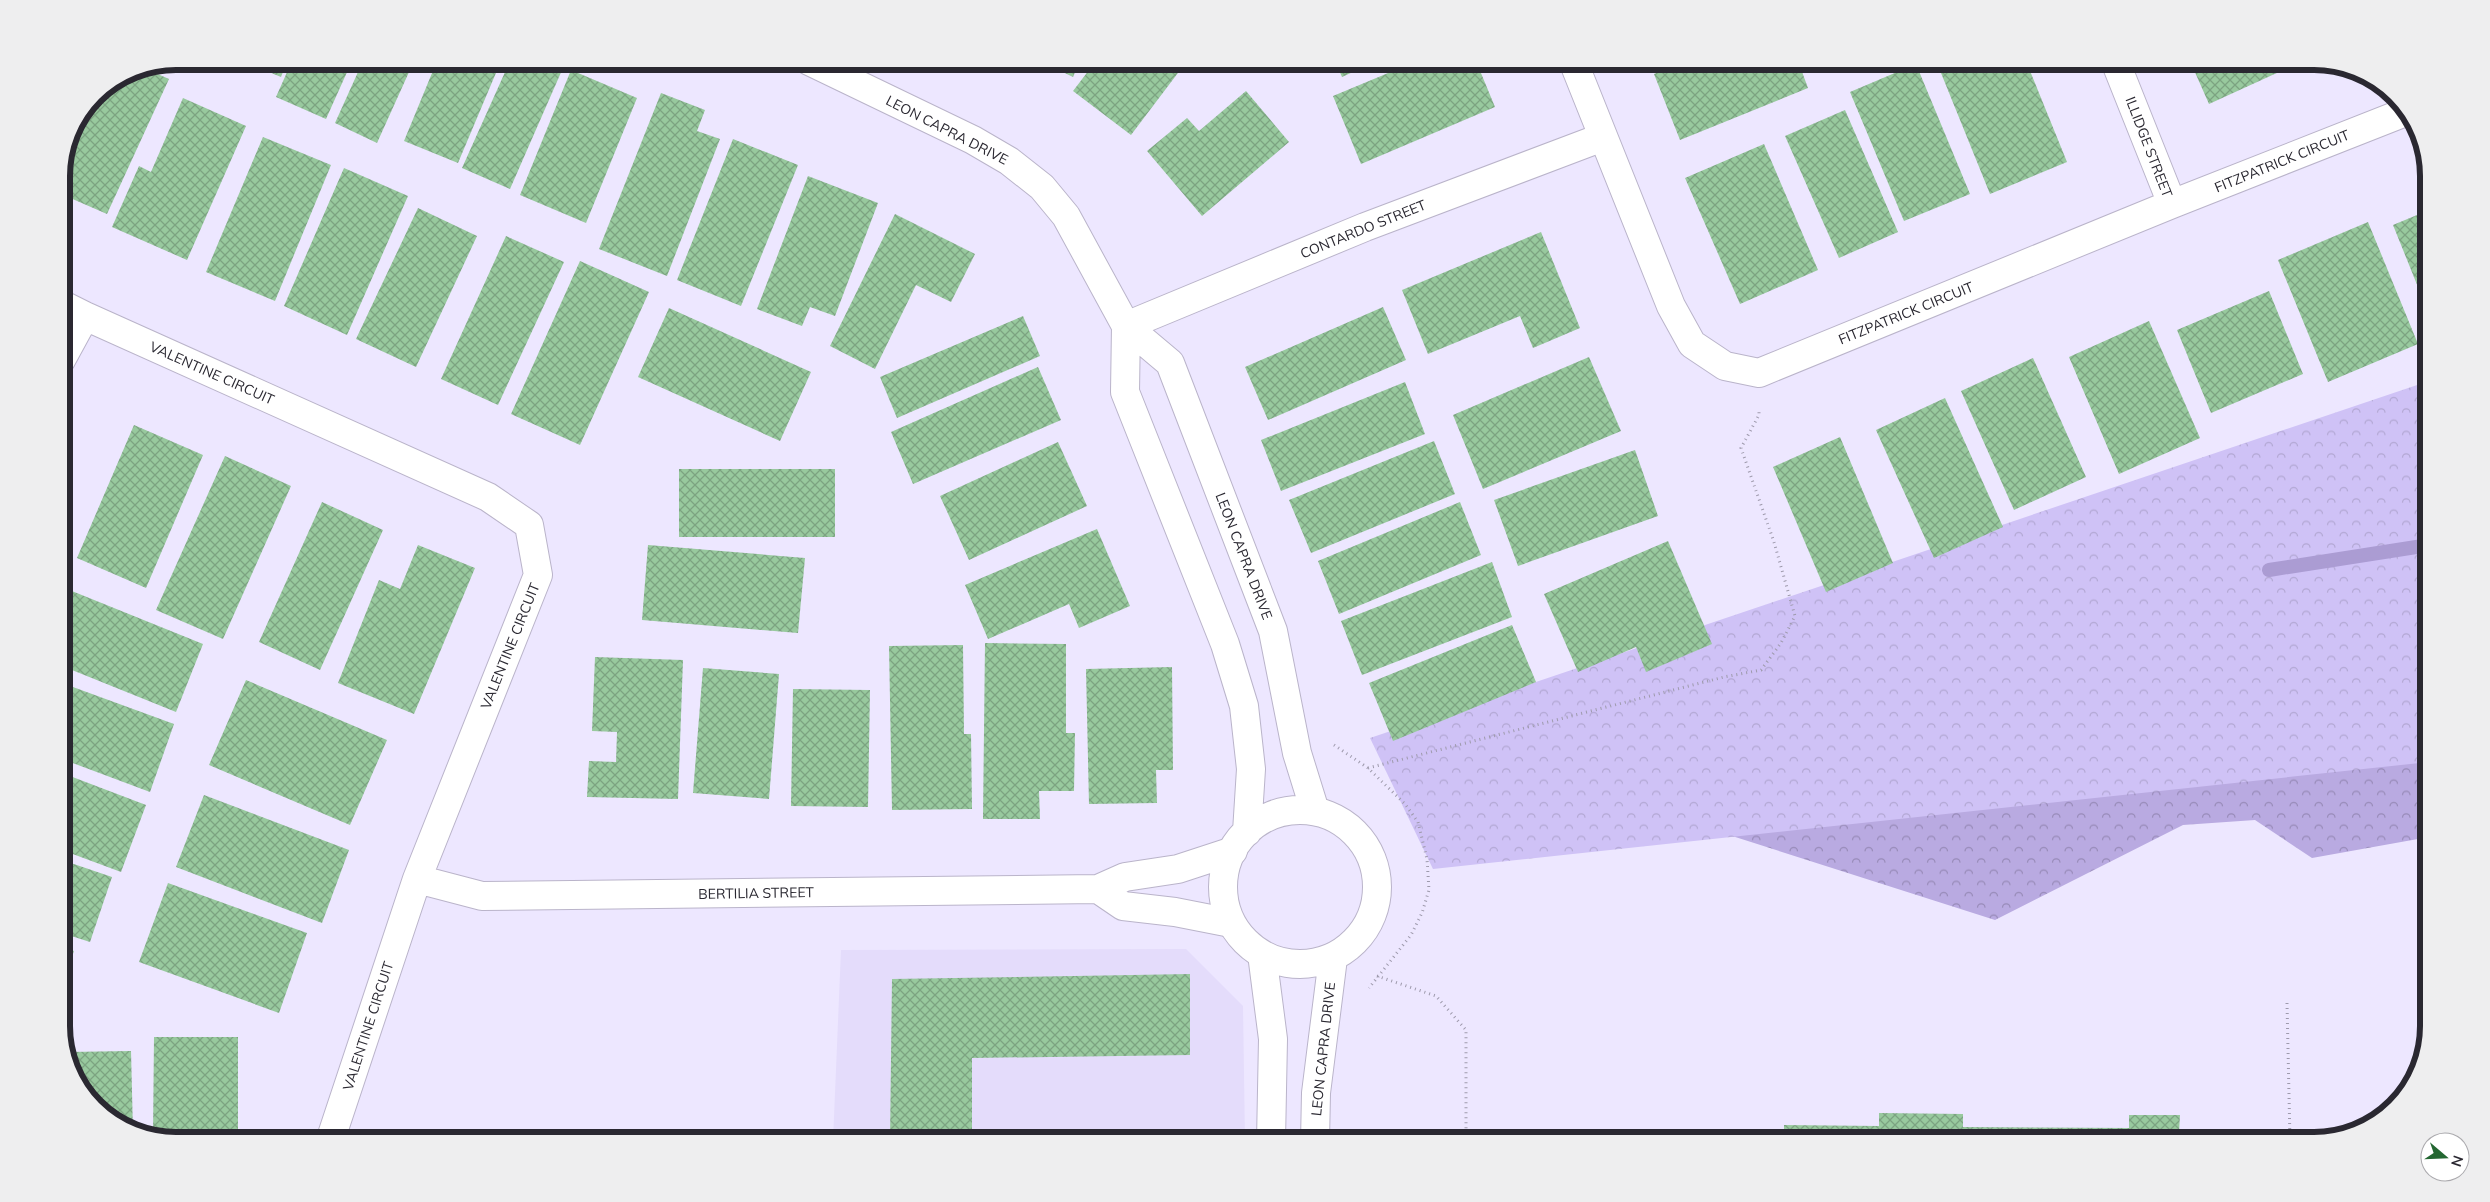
<svg xmlns="http://www.w3.org/2000/svg" width="2490" height="1202" viewBox="0 0 2490 1202" font-family="Mulish,sans-serif">
  <style>
    .built { fill: #e4dcfb }
    .forest { fill: url(#forest-crowns) }
    .park { fill: url(#park-crowns) }
    .lines { fill: none; stroke-linecap: round; stroke-linejoin: round }
    .stream { stroke: #ab9cd3; stroke-width: 14 }
    .building { fill: url(#building-cross-hatch) }
    .minor-casing { stroke: #bab4ca; stroke-width: 30 }
    .tertiary-casing { stroke: #bab4ca; stroke-width: 30 }
    .path { stroke: #9e9aac; stroke-width: 3; stroke-dasharray: 1 4; stroke-linecap: butt }
    .minor { stroke: #fff; stroke-width: 28 }
    .tertiary { stroke: #fff; stroke-width: 28 }
    .labels { text-anchor: middle; stroke-width: 4; stroke-linejoin: round; paint-order: stroke }
    .street-label { font-size: 14px; fill: #2a2831; stroke: #fff }
    .rim { fill: none; stroke: #2a2831; stroke-width: 6 }
  </style>
  <defs>
    <pattern id="forest-crowns" width="20" height="18" patternUnits="userSpaceOnUse" patternTransform="scale(1.25)"><rect width="20" height="18" fill="#b9aae1"/><path d="M2 6a3 3 0 1 1 6 0M12 15a3 3 0 1 1 6 0" fill="none" stroke="#978ab7"/></pattern>
    <pattern id="park-crowns" width="20" height="18" patternUnits="userSpaceOnUse" patternTransform="scale(1.25)"><rect width="20" height="18" fill="#cfc2f6"/><path d="M2 6a3 3 0 1 1 6 0M12 15a3 3 0 1 1 6 0" fill="none" stroke="#b2a7d3"/></pattern>
    <pattern id="building-cross-hatch" width="8" height="8" patternUnits="userSpaceOnUse" patternTransform="scale(1.25)"><rect width="8" height="8" fill="#98c99e"/><path d="M0 0l8 8M0 8l8-8" fill="none" stroke="#7ca381"/></pattern>
  </defs>
  <rect width="100%" height="100%" fill="#ede7ff"/>
  <path class="built" d="M 1186,949 L 1243,1006 L 1245,1141 L 833,1141 L 841,950 Z"/>
  <path class="forest" d="M 2429,601 L 2429,837 L 2312,858 L 2255,820 L 2183,825 L 1995,920 L 1729,835 Z"/>
  <path class="park" d="M 2429,381 L 2429,762 L 1433,869 L 1370,738 Z"/>
  <g class="lines">
    <path class="stream" d="M 2269,570 L 2429,545"/>
  </g>
  <path class="building" d="M 243,61 L 287,61 L 281,77 Z
    M 292,61 L 352,61 L 326,119 L 276,97 Z
    M 363,61 L 414,61 L 377,143 L 335,123 Z
    M 437,61 L 501,61 L 458,163 L 404,141 Z
    M 510,61 L 566,61 L 510,189 L 462,168 Z
    M 1040,61 L 1080,61 L 1073,77 Z
    M 1096,61 L 1187,61 L 1131,135 L 1073,91 Z
    M 1335,61 L 1377,61 L 1342,77 Z
    M 1417,61 L 1476,61 L 1495,107 L 1361,164 L 1333,96 Z
    M 1685,61 L 1798,61 L 1808,88 L 1680,140 L 1654,74 Z
    M 1970,61 L 2026,61 L 2067,162 L 1990,194 L 1941,73 Z
    M 2190,61 L 2274,61 L 2279,72 L 2209,104 Z
    M 2297,61 L 2314,61 L 2299,68 Z
    M 1916,64 L 1970,194 L 1904,221 L 1850,92 Z
    M 144,68 L 169,79 L 107,214 L 61,194 L 61,169 L 73,126 L 95,95 L 132,70 Z
    M 571,70 L 637,98 L 586,223 L 520,195 Z
    M 1246,91 L 1289,142 L 1202,216 L 1147,151 L 1187,118 L 1199,131 Z
    M 661,93 L 705,110 L 697,131 L 720,139 L 667,276 L 599,249 Z
    M 183,98 L 246,126 L 187,260 L 112,227 L 139,166 L 151,172 Z
    M 1845,110 L 1898,232 L 1839,258 L 1785,136 Z
    M 263,137 L 331,165 L 275,301 L 206,272 Z
    M 733,139 L 798,165 L 741,306 L 677,280 Z
    M 1764,144 L 1818,270 L 1740,304 L 1685,178 Z
    M 344,168 L 408,196 L 347,335 L 284,306 Z
    M 808,176 L 878,203 L 835,316 L 810,307 L 802,326 L 757,309 Z
    M 418,208 L 477,236 L 416,367 L 356,339 Z
    M 2429,210 L 2429,312 L 2428,312 L 2393,225 Z
    M 895,214 L 975,254 L 951,302 L 916,285 L 875,369 L 830,346 Z
    M 2368,222 L 2418,344 L 2328,382 L 2278,260 Z
    M 1541,232 L 1580,328 L 1533,348 L 1520,316 L 1428,354 L 1402,290 Z
    M 506,236 L 564,262 L 498,405 L 441,379 Z
    M 580,261 L 649,292 L 580,445 L 511,414 Z
    M 2269,291 L 2303,374 L 2211,413 L 2177,330 Z
    M 1383,307 L 1406,360 L 1268,420 L 1245,367 Z
    M 669,308 L 811,372 L 780,441 L 638,377 Z
    M 1023,316 L 1040,356 L 897,418 L 880,377 Z
    M 2149,321 L 2200,438 L 2119,474 L 2069,357 Z
    M 1589,357 L 1621,431 L 1483,489 L 1453,415 Z
    M 2033,358 L 2086,477 L 2014,510 L 1961,391 Z
    M 1038,367 L 1061,420 L 913,484 L 891,432 Z
    M 1405,382 L 1425,434 L 1281,491 L 1261,440 Z
    M 1945,398 L 2003,527 L 1934,558 L 1876,430 Z
    M 134,425 L 203,455 L 146,588 L 77,558 Z
    M 1840,437 L 1893,563 L 1826,592 L 1773,467 Z
    M 1434,441 L 1455,494 L 1311,553 L 1289,500 Z
    M 1058,442 L 1087,506 L 969,560 L 940,496 Z
    M 1635,450 L 1658,516 L 1518,566 L 1494,500 Z
    M 225,456 L 291,486 L 223,639 L 156,610 Z
    M 679,469 L 835,469 L 835,537 L 679,537 Z
    M 322,502 L 383,530 L 320,670 L 259,642 Z
    M 1460,502 L 1481,555 L 1339,614 L 1318,561 Z
    M 1097,529 L 1130,606 L 1079,628 L 1069,604 L 988,639 L 965,585 Z
    M 1668,541 L 1712,644 L 1646,672 L 1636,647 L 1578,672 L 1544,594 Z
    M 418,545 L 475,568 L 414,714 L 338,683 L 379,580 L 400,589 Z
    M 648,545 L 805,558 L 798,633 L 642,620 Z
    M 1492,562 L 1512,617 L 1362,675 L 1341,621 Z
    M 62,587 L 203,644 L 176,712 L 62,666 Z
    M 1512,625 L 1536,682 L 1393,741 L 1369,683 Z
    M 985,643 L 1066,644 L 1066,733 L 1075,733 L 1074,791 L 1039,791 L 1040,819 L 983,819 Z
    M 963,645 L 964,734 L 971,734 L 972,809 L 892,810 L 889,646 Z
    M 595,657 L 683,660 L 678,799 L 587,797 L 589,761 L 616,762 L 617,732 L 592,731 Z
    M 1172,667 L 1173,770 L 1156,770 L 1157,803 L 1089,804 L 1086,669 Z
    M 703,668 L 779,674 L 769,799 L 693,793 Z
    M 246,680 L 387,740 L 350,825 L 209,765 Z
    M 62,683 L 174,724 L 150,792 L 62,759 Z
    M 793,689 L 870,690 L 868,807 L 791,806 Z
    M 62,773 L 146,805 L 121,872 L 62,850 Z
    M 204,795 L 349,850 L 322,923 L 176,867 Z
    M 62,860 L 112,877 L 90,942 L 62,933 Z
    M 168,883 L 307,933 L 279,1013 L 139,962 Z
    M 62,946 L 74,951 L 62,985 Z
    M 1190,974 L 1190,1055 L 972,1058 L 972,1141 L 890,1141 L 892,979 Z
    M 154,1037 L 238,1037 L 238,1141 L 176,1141 L 153,1136 Z
    M 131,1051 L 133,1132 L 85,1096 L 68,1052 Z
    M 1879,1113 L 1963,1114 L 1963,1127 L 2129,1128 L 2129,1115 L 2180,1115 L 2179,1133 L 2232,1133 L 2232,1141 L 1784,1141 L 1784,1125 L 1879,1126 Z"/>
  <g class="lines">
    <g class="minor-casing">
      <path id="minor" d="M 1573,61 L 1671,306 L 1692,344 L 1725,366 L 1759,373 L 2172,204 L 2408,111
        M 2115,61 L 2172,204
        M 61,304 L 85,316 L 488,497 L 529,525 L 538,575 L 417,879 L 330,1141
        M 1126,326 L 1365,227 L 1603,137
        M 61,360 L 85,316
        M 417,879 L 482,896 L 1098,889 L 1125,877 L 1178,869 L 1233,851
        M 1098,889 L 1123,906 L 1175,912 L 1231,923"/>
    </g>
    <g class="tertiary-casing">
      <path id="tertiary" d="M 809,61 L 973,140 L 1009,161 L 1042,187 L 1066,216 L 1126,326 L 1170,363 L 1273,631 L 1297,753 L 1315,811
        M 1126,326 L 1125,392 L 1225,644 L 1244,706 L 1251,769 L 1247,832
        M1223 887a77 77 0 1 1 154 0a77 77 0 1 1-154 0Z
        M 1262,954 L 1273,1039 L 1271,1141
        M 1315,1141 L 1316,1093 L 1333,958"/>
    </g>
    <path class="path" d="M 1334,745 L 1368,768 L 1405,804 L 1418,822 L 1427,859 L 1429,890 L 1422,913 L 1411,935 L 1369,988
      M 1368,768 L 1724,677 L 1761,670 L 1781,643 L 1795,616 L 1774,542 L 1741,448 L 1759,415 L 1759,409
      M 1377,976 L 1436,996 L 1466,1030 L 1466,1141
      M 2287,1003 L 2290,1141"/>
    <use href="#minor" class="minor"/>
    <use href="#tertiary" class="tertiary"/>
  </g>
  <g class="labels">
    <g class="street-label">
      <text transform="translate(947 130) rotate(27)" y="5">LEON CAPRA DRIVE</text>
      <text transform="translate(2149 147) rotate(69)" y="5">ILLIDGE STREET</text>
      <text transform="translate(2282 161) rotate(-22)" y="5">FITZPATRICK CIRCUIT</text>
      <text transform="translate(1363 229) rotate(-22)" y="5">CONTARDO STREET</text>
      <text transform="translate(1906 313) rotate(-22)" y="5">FITZPATRICK CIRCUIT</text>
      <text transform="translate(212 373) rotate(24)" y="5">VALENTINE CIRCUIT</text>
      <text transform="translate(1244 556) rotate(69)" y="5">LEON CAPRA DRIVE</text>
      <text transform="translate(510 646) rotate(-68)" y="5">VALENTINE CIRCUIT</text>
      <text transform="translate(756 893) rotate(-1)" y="5">BERTILIA STREET</text>
      <text transform="translate(368 1026) rotate(-72)" y="5">VALENTINE CIRCUIT</text>
      <text transform="translate(1323 1049) rotate(-84)" y="5">LEON CAPRA DRIVE</text>
    </g>
  </g>
  <path d="M0 0H2490V1202H0ZM176 70H2314A106 106 0 0 1 2420 176V1026A106 106 0 0 1 2314 1132H176A106 106 0 0 1 70 1026V176A106 106 0 0 1 176 70Z" fill="#eeeeef" fill-rule="evenodd"/>
  <path class="rim" d="M176 70H2314A106 106 0 0 1 2420 176V1026A106 106 0 0 1 2314 1132H176A106 106 0 0 1 70 1026V176A106 106 0 0 1 176 70Z"/>
  <g transform="translate(2445 1157) rotate(109)"><circle r="24" fill="#ffffff" stroke="#aaa9ad"/>
  <path d="M0-4L9 19L0 12L-9 19Z" fill="#246732"/>
  <text y="-8" font-size="14" font-weight="bold" text-anchor="middle" fill="#2a2831">N</text>
  </g>
</svg>
